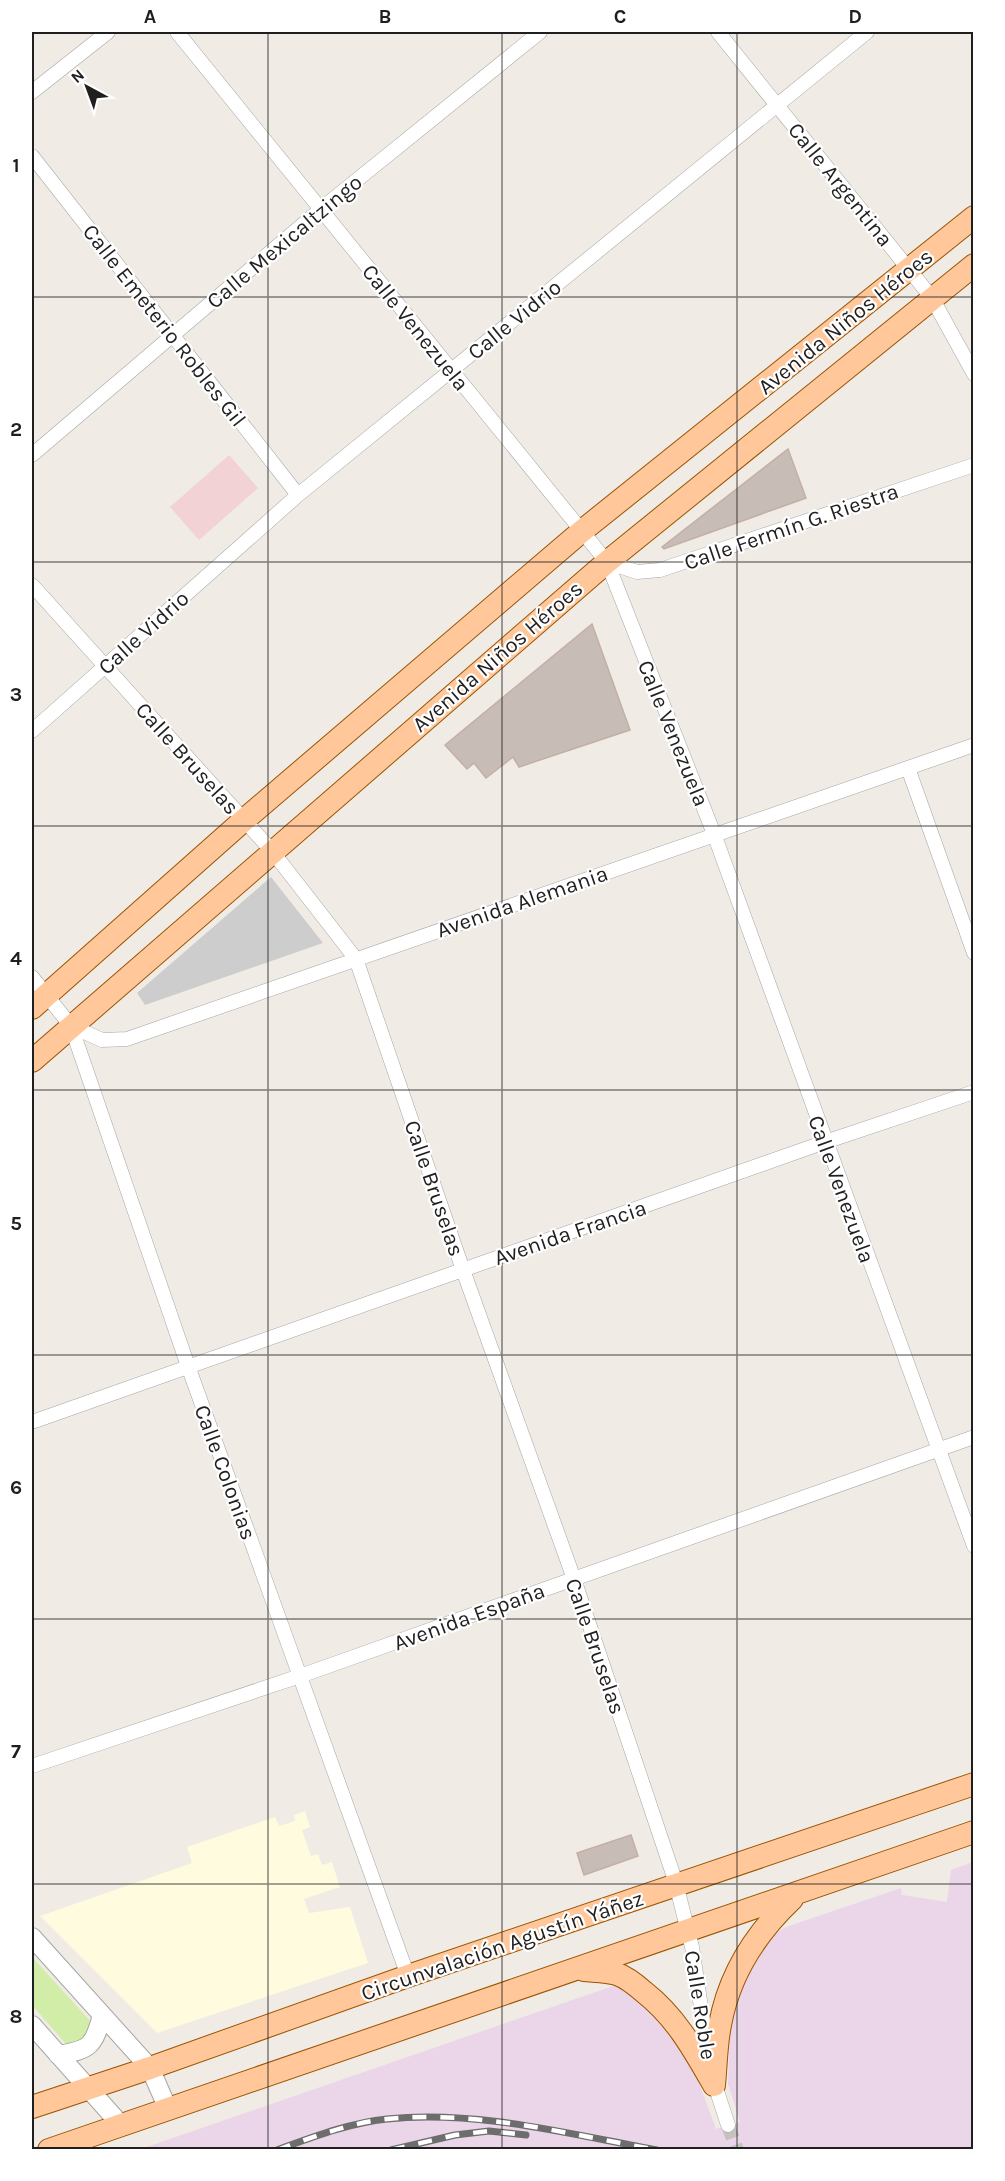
<svg xmlns="http://www.w3.org/2000/svg" width="1005" height="2181" viewBox="0 0 1005 2181" font-family="Karla,sans-serif">
  <style>
    .commercial { fill: #f2d2d5 }
    .industrial { fill: #ead6e8 }
    .education { fill: #fffbde }
    .religious { fill: #cdcdcd }
    .grass { fill: #d2eda7 }
    .building { fill: #c8bcb7; stroke: #c3afa6; stroke-width: 1.5 }
    .lines { fill: none; stroke-linecap: round; stroke-linejoin: round }
    .minor-tunnel { stroke: #c6c2bd; stroke-width: 14; stroke-dasharray: 14 7; stroke-linecap: butt }
    .minor-casing { stroke: #a6a6a6; stroke-width: 15 }
    .tertiary-casing { stroke: #a6a6a6; stroke-width: 20 }
    .primary-casing { stroke: #995400; stroke-width: 24 }
    .minor { stroke: #fff; stroke-width: 14 }
    .tertiary { stroke: #fff; stroke-width: 18 }
    .primary { stroke: #ffc79a; stroke-width: 22 }
    .rail-casing { stroke: #6d6d6d; stroke-width: 7 }
    .rail { stroke: #fff; stroke-width: 4.5; stroke-dasharray: 14; stroke-linecap: butt }
    .grid { fill: none; stroke: #1f1f1f; stroke-width: 1.5; stroke-opacity: 0.55 }
    .labels { text-anchor: middle; stroke-width: 4.5; stroke-linejoin: round; paint-order: stroke }
    .street-label { font-size: 22px; fill: #1f1f1f; stroke: #fff }
    .neatline { fill: none; stroke: #1f1f1f; stroke-width: 2 }
    .grid-label { font-size: 20px; text-anchor: middle; font-weight: bold; fill: #1f1f1f }
  </style>
  <rect width="100%" height="100%" fill="#f0ebe4"/>
  <path class="commercial" d="M 229,455 L 258,488 L 199,540 L 170,507 Z"/>
  <path class="industrial" d="M 973,1862 L 973,2149 L 138,2150 L 616,1985 L 640,2000 L 672,2031 L 695,2072 L 716,2129 L 740,2122 L 728,2084 L 730,2029 L 735,2006 L 753,1961 L 773,1934 L 786,1927 L 901,1888 L 902,1895 L 947,1902 L 951,1870 Z"/>
  <path class="education" d="M 305,1811 L 310,1827 L 302,1830 L 311,1856 L 318,1854 L 322,1865 L 332,1862 L 340,1887 L 304,1899 L 309,1913 L 350,1907 L 368,1963 L 157,2033 L 40,1916 L 192,1863 L 187,1847 L 275,1817 L 279,1826 L 295,1821 L 294,1815 Z"/>
  <path class="religious" d="M 271,877 L 323,943 L 145,1005 L 137,993 Z"/>
  <path class="grass" d="M 32,1957 L 92,2023 L 91,2038 L 67,2045 L 32,2005 Z"/>
  <path class="building" d="M 788,449 L 806,498 L 664,549 L 662,547 Z
    M 592,624 L 630,730 L 519,767 L 513,757 L 486,778 L 474,763 L 467,769 L 445,745 Z
    M 631,1835 L 638,1856 L 584,1875 L 577,1853 Z"/>
  <g class="lines">
    <path class="minor-tunnel" d="M 728,2125 L 737,2150"/>
    <g class="minor-casing">
      <path id="minor" d="M 177,32 L 607,562 L 714,834 L 974,1546
        M 718,32 L 932,298 L 974,374
        M 32,92 L 108,32
        M 32,156 L 298,495
        M 32,455 L 321,209 L 540,32
        M 607,562 L 637,572 L 660,570 L 974,465
        M 32,585 L 272,851 L 356,959 L 463,1270 L 574,1579 L 675,1880 L 692,1947 L 708,2054
        M 32,731 L 298,495 L 867,32
        M 908,768 L 974,953
        M 32,977 L 71,1026 L 188,1366 L 408,1976
        M 71,1026 L 102,1040 L 127,1039 L 974,745
        M 32,1422 L 825,1142 L 974,1092
        M 32,1766 L 300,1676 L 974,1437
        M 713,2079 L 728,2125"/>
    </g>
    <g class="tertiary-casing">
      <path id="tertiary" d="M 32,1937 L 150,2068 L 168,2109
        M 32,2025 L 121,2125
        M 58,2055 C 90,2050 94,2046 102,2015"/>
    </g>
    <g class="primary-casing">
      <path id="primary" d="M 32,1008 L 244,820 L 582,531 L 974,217
        M 32,1061 L 607,562 L 974,265
        M 584,1970 C 594,1971 607,1971 617,1974 C 626,1977 636,1985 644,1992 C 676,2017 694,2050 714,2085
        M 714,2085 C 716,2065 716,2044 720,2025 C 729,1974 755,1934 792,1899
        M 32,2107 L 150,2068 L 408,1976 L 974,1784
        M 49,2150 L 974,1832"/>
    </g>
    <use href="#minor" class="minor"/>
    <use href="#tertiary" class="tertiary"/>
    <use href="#primary" class="primary"/>
    <g class="rail-casing">
      <path id="rail" d="M 277,2150 C 313,2137 349,2123 387,2119 C 478,2110 568,2134 657,2150
        M 391,2150 L 455,2135 L 489,2131 L 526,2135"/>
    </g>
    <use href="#rail" class="rail"/>
  </g>
  <path class="grid" d="M 268,32 L 268,2150M 502,32 L 502,2150M 737,32 L 737,2150M 32,297 L 974,297M 32,562 L 974,562M 32,826 L 974,826M 32,1090 L 974,1090M 32,1355 L 974,1355M 32,1619 L 974,1619M 32,1884 L 974,1884"/>
  <g class="labels">
    <g class="street-label">
      <text transform="translate(841 184) rotate(51)" y="8">Calle Argentina</text>
      <text transform="translate(284 241) rotate(-40)" y="8">Calle Mexicaltzingo</text>
      <text transform="translate(514 319) rotate(-39)" y="8">Calle Vidrio</text>
      <text transform="translate(845 321) rotate(-39)" y="8">Avenida Niños Héroes</text>
      <text transform="translate(165 325) rotate(52)" y="8">Calle Emeterio Robles Gil</text>
      <text transform="translate(416 327) rotate(51)" y="8">Calle Venezuela</text>
      <text transform="translate(791 526) rotate(-19)" y="8">Calle Fermín G. Riestra</text>
      <text transform="translate(143 632) rotate(-42)" y="8">Calle Vidrio</text>
      <text transform="translate(497 656) rotate(-41)" y="8">Avenida Niños Héroes</text>
      <text transform="translate(674 733) rotate(68)" y="8">Calle Venezuela</text>
      <text transform="translate(188 758) rotate(48)" y="8">Calle Bruselas</text>
      <text transform="translate(522 901) rotate(-19)" y="8">Avenida Alemania</text>
      <text transform="translate(435 1188) rotate(71)" y="8">Calle Bruselas</text>
      <text transform="translate(842 1189) rotate(70)" y="8">Calle Venezuela</text>
      <text transform="translate(570 1232) rotate(-19)" y="8">Avenida Francia</text>
      <text transform="translate(226 1472) rotate(70)" y="8">Calle Colonias</text>
      <text transform="translate(469 1616) rotate(-20)" y="8">Avenida España</text>
      <text transform="translate(596 1646) rotate(71)" y="8">Calle Bruselas</text>
      <text transform="translate(502 1945) rotate(-19)" y="8">Circunvalación Agustín Yáñez</text>
      <text transform="translate(701 2005) rotate(81)" y="8">Calle Roble</text>
    </g>
  </g>
  <rect width="1005" height="2181" fill="none" stroke="#ffffff" stroke-width="66"/>
  <g transform="translate(87 87) rotate(319)" stroke="#ffffff" stroke-width="4.5" paint-order="stroke">
  <path d="M0-4.5L10 22L0 15L-10 22Z" fill="#1f1f1f"/>
  <text y="-9" font-size="16" font-weight="bold" text-anchor="middle" fill="#1f1f1f">N</text>
  </g>
  <rect x="33" y="33" width="939" height="2115" class="neatline"/>
  <g class="grid-label">
    <text x="150" y="23">A</text>
    <text x="385" y="23">B</text>
    <text x="620" y="23">C</text>
    <text x="855" y="23">D</text>
    <text x="16" y="172">1</text>
    <text x="16" y="436">2</text>
    <text x="16" y="701">3</text>
    <text x="16" y="965">4</text>
    <text x="16" y="1230">5</text>
    <text x="16" y="1494">6</text>
    <text x="16" y="1758">7</text>
    <text x="16" y="2023">8</text>
  </g>
</svg>
